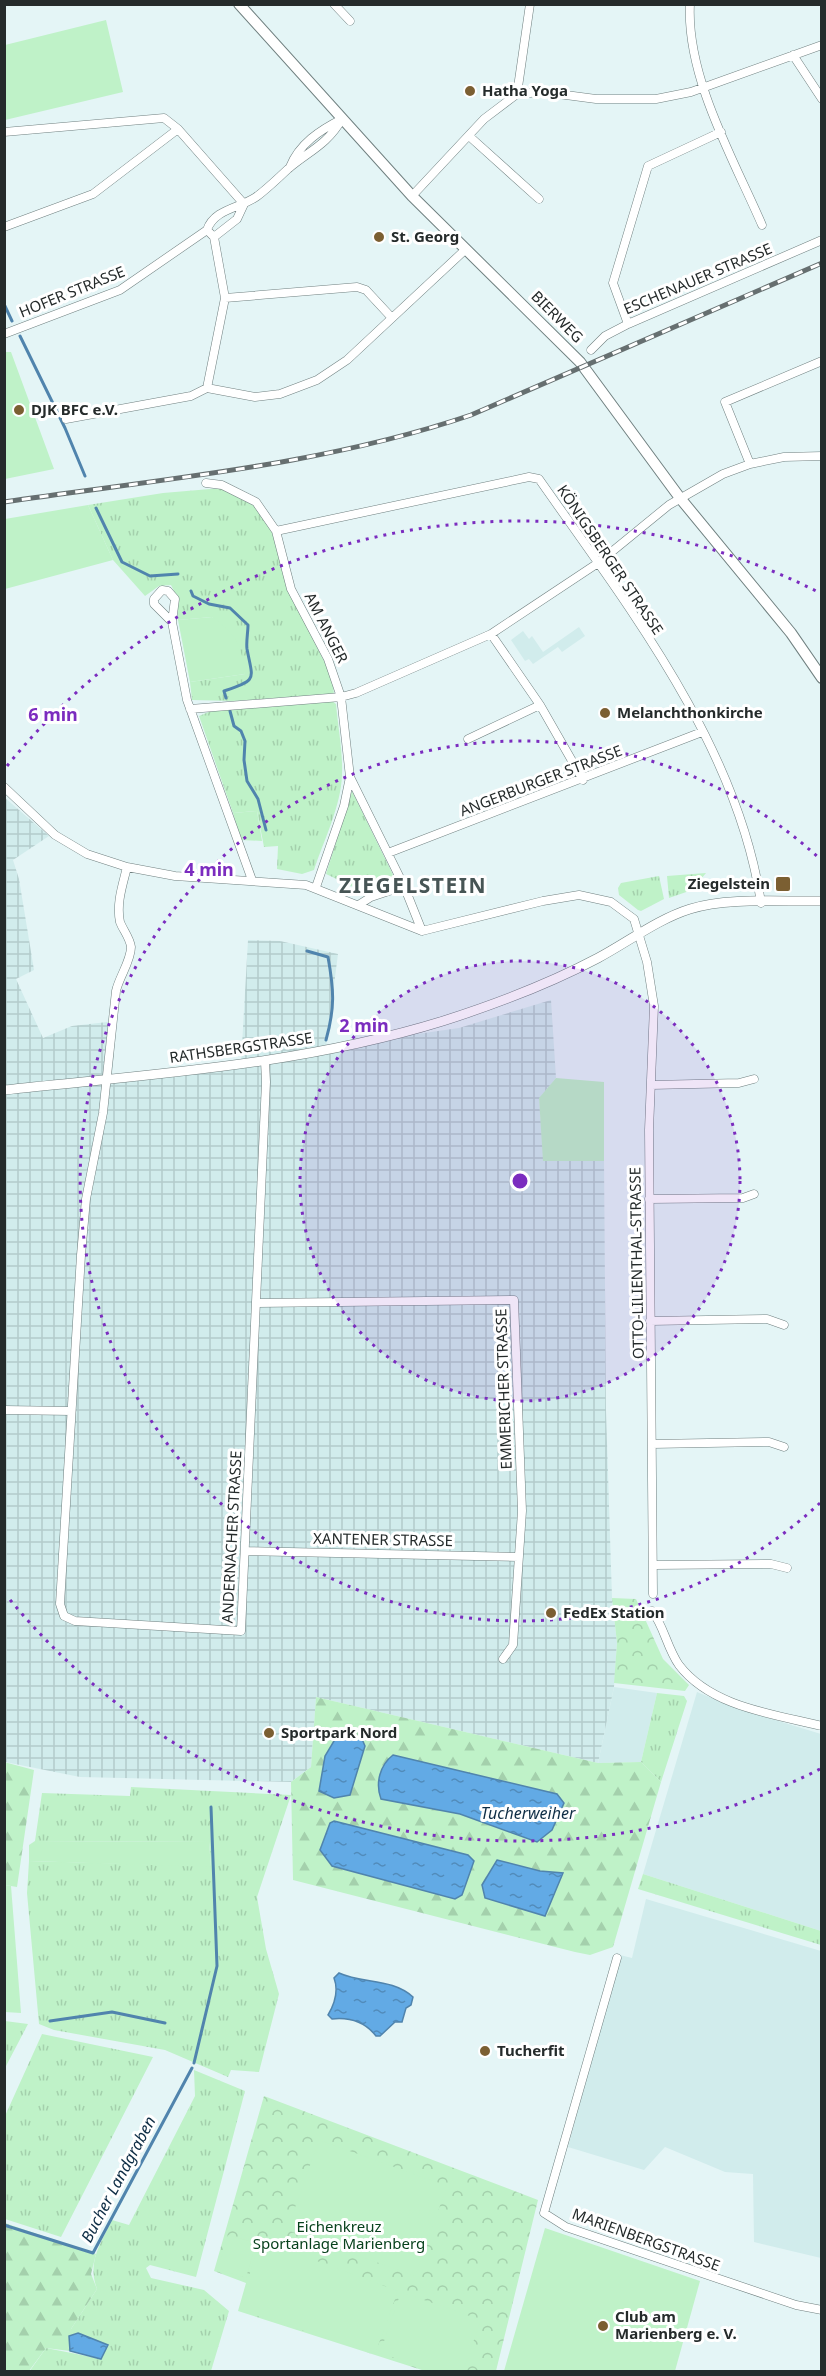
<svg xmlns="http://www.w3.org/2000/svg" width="826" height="2376" viewBox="0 0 826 2376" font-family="'Noto Sans',sans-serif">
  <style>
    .built { fill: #d1ecec }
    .industrial { fill: url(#industrial-grid) }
    .grass { fill: url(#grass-tufts) }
    .forest { fill: url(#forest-firs); fill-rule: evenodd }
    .park { fill: url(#park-crowns) }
    .garden { fill: #bff2c8 }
    .water { fill: url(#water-ripples); stroke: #5084ad; stroke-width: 1.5 }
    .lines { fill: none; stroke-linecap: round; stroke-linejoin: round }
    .stream { stroke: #5084ad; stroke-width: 3 }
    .minor-casing { stroke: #708080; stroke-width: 9 }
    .tertiary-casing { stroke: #708080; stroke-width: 10 }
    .secondary-casing { stroke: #708080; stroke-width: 12 }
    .minor { stroke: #fff; stroke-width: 8 }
    .tertiary { stroke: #fff; stroke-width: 9 }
    .secondary { stroke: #fff; stroke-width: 10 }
    .rail-casing { stroke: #666f70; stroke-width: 5 }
    .rail { stroke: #fff; stroke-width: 3; stroke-dasharray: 9; stroke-linecap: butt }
    .ring { fill: none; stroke: #7b2cbf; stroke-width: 3; stroke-dasharray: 3 6 }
    .poi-dot { fill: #7b5f32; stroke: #fff; stroke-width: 2 }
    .labels { text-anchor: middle; stroke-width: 6; stroke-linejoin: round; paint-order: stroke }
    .poi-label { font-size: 15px; font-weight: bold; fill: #252b2b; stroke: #fff; text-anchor: start }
    .street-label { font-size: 15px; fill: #252b2b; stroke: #fff }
    .park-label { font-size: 15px; fill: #08421d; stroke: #fff }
    .water-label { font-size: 16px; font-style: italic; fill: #0e2d45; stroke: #fff }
    .district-label { font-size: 21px; font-weight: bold; letter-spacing: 1.5px; fill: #475555; stroke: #fff }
    .centre { fill: #7b2cbf; stroke: #fff; stroke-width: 3 }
    .ring-label { font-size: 18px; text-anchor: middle; font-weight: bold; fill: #7b2cbf; stroke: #fff; stroke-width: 6; stroke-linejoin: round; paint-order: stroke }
  </style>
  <defs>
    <pattern id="industrial-grid" width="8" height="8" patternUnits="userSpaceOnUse" patternTransform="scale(1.5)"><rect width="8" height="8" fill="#d1ecec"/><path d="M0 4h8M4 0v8" fill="none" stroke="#b3cbcb"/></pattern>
    <pattern id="grass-tufts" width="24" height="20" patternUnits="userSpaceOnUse" patternTransform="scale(1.5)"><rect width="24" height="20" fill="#bff2c8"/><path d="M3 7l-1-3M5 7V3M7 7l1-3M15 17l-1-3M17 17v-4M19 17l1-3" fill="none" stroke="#a4d0ac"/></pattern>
    <pattern id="forest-firs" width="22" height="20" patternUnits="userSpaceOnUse" patternTransform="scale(1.5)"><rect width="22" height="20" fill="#bff2c8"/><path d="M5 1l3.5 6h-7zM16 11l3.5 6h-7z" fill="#a4d0ac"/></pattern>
    <pattern id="park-crowns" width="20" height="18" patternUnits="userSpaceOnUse" patternTransform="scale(1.5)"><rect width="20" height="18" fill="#bff2c8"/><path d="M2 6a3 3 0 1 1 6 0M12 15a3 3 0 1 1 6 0" fill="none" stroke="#a4d0ac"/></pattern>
    <pattern id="water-ripples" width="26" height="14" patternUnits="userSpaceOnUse" patternTransform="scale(1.5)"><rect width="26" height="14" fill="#62aae5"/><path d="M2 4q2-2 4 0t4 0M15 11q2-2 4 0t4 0" fill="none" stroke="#518bba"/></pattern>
  </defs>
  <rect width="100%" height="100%" fill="#e4f5f6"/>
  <path class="built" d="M 579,627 L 585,636 L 562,652 L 558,647 L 533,664 L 529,659 L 525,661 L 511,640 L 523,631 L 529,639 L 532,636 L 543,652 Z
    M 614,1687 L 657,1693 L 641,1762 L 598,1763 Z
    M 697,1692 L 739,1709 L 821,1734 L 821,1931 L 643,1874 Z
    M 646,1899 L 821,1951 L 821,2258 L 754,2242 L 753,2174 L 725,2172 L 665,2147 L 644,2170 L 568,2147 L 620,1955 L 632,1958 Z"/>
  <path class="industrial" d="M 4,797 L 49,836 L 13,860 L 19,879 L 34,970 L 16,979 L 43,1038 L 72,1026 L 116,1021 L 112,1077 L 241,1063 L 248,940 L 280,941 L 338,954 L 326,1047 L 459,1028 L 551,1000 L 556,1078 L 539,1099 L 544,1161 L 604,1161 L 606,1411 L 612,1598 L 617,1643 L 614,1687 L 598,1763 L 316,1697 L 311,1767 L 291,1782 L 80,1777 L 5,1762 Z"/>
  <path class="grass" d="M 222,488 L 256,507 L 272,532 L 288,589 L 332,677 L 334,694 L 233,701 L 192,700 L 190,682 L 245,674 L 212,617 L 178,620 L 178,599 L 171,585 L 159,586 L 145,596 L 113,560 L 88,505 L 163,493 Z
    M 332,701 L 336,704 C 338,727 343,752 342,775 C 341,806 324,840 314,870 L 302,874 L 277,869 L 278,846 L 264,847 L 257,811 L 233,813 L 199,716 L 211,711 Z
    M 352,791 L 398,885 L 370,895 L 326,874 Z
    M 706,873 L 692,890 L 669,898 L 667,876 Z
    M 659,876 L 664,899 L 641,911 L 638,910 L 619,895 L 618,888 L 621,883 Z
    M 657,1693 L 684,1696 L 687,1701 L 661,1782 L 641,1762 Z
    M 131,1787 L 291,1795 L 257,1897 L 266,1949 L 279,1994 L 259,2072 L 231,2070 L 228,2077 L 165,2050 L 54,2030 L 39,2024 L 27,1893 L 29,1861 L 211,1866 L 209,1842 L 35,1841 L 42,1793 L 130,1796 Z
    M 643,1874 L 821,1931 L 821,1945 L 638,1889 Z
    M 5,2021 L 28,2024 L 5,2068 L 4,2021 Z
    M 42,2034 L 153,2057 L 61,2237 L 5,2219 L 5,2116 Z
    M 194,2070 L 245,2091 L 196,2277 L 150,2265 L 146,2268 L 151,2278 L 204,2290 L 229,2311 L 211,2371 L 29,2372 L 46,2348 L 102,2359 L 78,2333 L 69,2336 L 71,2329 L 97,2289 C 87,2262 100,2245 112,2220 L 129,2225 L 195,2096 Z"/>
  <path class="forest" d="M 316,1697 L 598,1763 L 641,1762 L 661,1782 L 613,1947 L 590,1955 L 575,1952 L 293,1880 L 291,1782 L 311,1767 ZM 381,1799 L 552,1830 L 537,1842 L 460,1814 ZM 497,1860 L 540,1871 L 563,1873 L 485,1898 ZM 332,1866 L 462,1895 L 455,1899 Z
    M 4,1762 L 34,1770 L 17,1887 L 5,1885 Z
    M 5,2223 L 96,2254 L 91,2274 L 97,2289 L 71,2329 L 70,2351 L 46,2348 L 29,2371 L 5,2372 Z"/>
  <path class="park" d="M 612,1598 L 636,1599 L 663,1659 L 689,1685 L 685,1691 L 614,1683 L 617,1643 Z
    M 264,2096 L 538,2200 L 496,2371 L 425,2371 L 238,2311 L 246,2283 L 214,2271 Z"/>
  <path class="garden" d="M 106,20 L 123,92 L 5,120 L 5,45 Z
    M 5,352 L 11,352 L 54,469 L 5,479 Z
    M 88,505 L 113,560 L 5,589 L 5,519 Z
    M 212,617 C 237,635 241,643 245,674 L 190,682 L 178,620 Z
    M 257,811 L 262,841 L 241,840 L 233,813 Z
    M 556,1078 L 604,1082 L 604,1161 L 543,1161 L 539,1098 Z
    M 35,1841 L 209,1842 L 211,1867 L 29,1861 L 29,1845 Z
    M 5,1885 L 11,1886 L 21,2013 L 5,2012 Z
    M 319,2140 L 447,2186 L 415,2276 L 287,2230 Z
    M 545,2228 L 700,2281 L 675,2371 L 504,2371 Z
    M 228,2235 L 256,2243 L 246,2278 L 218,2269 Z
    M 260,2240 L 398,2291 L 375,2354 L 239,2310 Z
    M 401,2292 L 481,2320 L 463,2371 L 433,2371 L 380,2353 Z"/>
  <path class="water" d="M 340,1731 L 362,1739 L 365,1746 L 350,1795 L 334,1798 L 319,1791 L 325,1756 Z
    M 393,1755 L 557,1794 L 564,1803 L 552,1830 L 537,1842 L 460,1814 L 381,1799 C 375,1783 380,1765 393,1755 Z
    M 334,1821 L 468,1855 L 474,1861 L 462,1895 L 455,1899 L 332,1866 L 320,1850 L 330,1823 Z
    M 497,1860 L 540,1871 L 563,1873 L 545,1916 L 485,1898 L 482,1885 Z
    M 339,1973 C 363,1984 392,1978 413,1997 L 411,2005 L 406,2008 L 402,2022 L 395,2022 L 380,2036 L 376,2036 C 365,2022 351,2017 332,2019 L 328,2015 C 335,2003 339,1991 334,1978 Z
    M 78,2333 L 108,2345 L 101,2359 L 70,2351 L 69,2336 Z"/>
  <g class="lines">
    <path class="stream" d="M 4,304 L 12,321
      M 20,336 L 65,428 L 85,476
      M 96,508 L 122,562 L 150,576 L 178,574
      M 191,591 L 193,596 L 209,604 L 230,608 L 248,625 C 248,632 246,642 247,649 C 253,681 258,679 224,691 L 226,698
      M 230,711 L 234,726 L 241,731 L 245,741 L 244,760 L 247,781 L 258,799 L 266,830
      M 307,951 L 328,957 C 334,990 335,1008 326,1040
      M 50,2021 L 112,2012 L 165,2023
      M 194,2063 L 217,1966 L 211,1807
      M 4,2225 L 93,2253 L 192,2068"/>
    <g class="minor-casing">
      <path id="minor" d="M 334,4 L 350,21
        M 690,4 C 686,77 734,160 762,225
        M 793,55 L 822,99
        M 517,94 L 530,4
        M 4,132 L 164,118 L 178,129 L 244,204
        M 469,136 L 539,199
        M 290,167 C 299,144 320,130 342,119
        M 412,196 L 484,119 L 517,94 L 543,92 L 596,99 L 656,99 L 691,92 L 822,45
        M 4,227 L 93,194 L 178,129
        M 207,230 C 214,209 240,208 256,197 C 267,189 277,179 288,169 C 309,151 327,145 342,119
        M 214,237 L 237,219 L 244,204
        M 225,298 L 357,287 L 366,290 L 392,318
        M 628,324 L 613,283 L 648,166 L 721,132
        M 4,334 L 120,290 L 207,230 L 214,237
        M 591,350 L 605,336 L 628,324 L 822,240
        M 207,388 L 225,298 L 214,237
        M 66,419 L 191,396 L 207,388 L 255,397 L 280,394 L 317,380 L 347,360 L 466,249
        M 750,464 L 725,402 L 822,361
        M 206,483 L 222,485 L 256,502 L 276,531 L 291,589 L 328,659 L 341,697 L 350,777 L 404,886 L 422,931
        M 276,531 L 529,477 L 539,479 C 628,606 738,746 761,903
        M 172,622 L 154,604 L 154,599 L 162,590 L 168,591 L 175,599 L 172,622 L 187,700 L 252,880
        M 491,634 L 540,705 L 583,780
        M 190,709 L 341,697 L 356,693 L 491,634 L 598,563 L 669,505 L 723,474 L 750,464 L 784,457 L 822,456
        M 468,739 L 540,705
        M 4,787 L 55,835 L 87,854 L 127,867 L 175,876 L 306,885 L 422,931 L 543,901 L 579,895 L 611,902 L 634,919 L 647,962 L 654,1006 L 649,1130 L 653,1594
        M 388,853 L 702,732
        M 127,867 C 123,884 116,903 120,922 C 123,930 130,938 131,947 C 131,961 119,977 116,991 L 103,1113 L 86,1199 L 81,1255 L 60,1604 L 64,1616 L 75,1621 L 241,1631 L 266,1082 L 265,1061
        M 316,887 L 344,806 L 350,777
        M 360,904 L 371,897 L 404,886
        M 651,1085 L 739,1083 L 754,1079
        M 649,1199 L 743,1198 L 754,1194
        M 257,1303 L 514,1300 L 522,1511 L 513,1645 L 503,1659
        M 650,1321 L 767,1319 L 784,1325
        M 4,1410 L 71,1411
        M 652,1444 L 769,1442 L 784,1447
        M 246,1551 L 519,1557
        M 654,1565 L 771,1564 L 787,1568
        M 652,1611 C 664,1626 667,1648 679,1665 C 711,1707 773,1714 822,1726
        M 617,1958 L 544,2213 L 566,2227 L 796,2305 L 822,2310"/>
    </g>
    <g class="tertiary-casing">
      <path id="tertiary" d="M 4,1090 C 152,1074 301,1065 443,1021 C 496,1004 549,984 598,958 C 628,942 658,919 690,909 C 728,897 782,902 822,901"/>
    </g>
    <g class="secondary-casing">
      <path id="secondary" d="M 239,4 L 412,196 L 580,362 L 680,498 L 791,633 L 822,678"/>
    </g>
    <use href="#minor" class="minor"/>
    <use href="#tertiary" class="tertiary"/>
    <use href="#secondary" class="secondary"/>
    <g class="rail-casing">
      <path id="rail" d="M 4,502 C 160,479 321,466 471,415 L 822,263"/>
    </g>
    <use href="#rail" class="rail"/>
  </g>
  <circle cx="520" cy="1181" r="220" fill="#7b2cbf" fill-opacity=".12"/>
  <g class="ring">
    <circle cx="520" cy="1181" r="220"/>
    <path d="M820 1503A440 440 0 1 1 820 859"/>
    <path d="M820 1769A660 660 0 0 1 7 1596M7 766A660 660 0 0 1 820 593"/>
  </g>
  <g class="poi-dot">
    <circle cx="470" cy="91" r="6"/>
    <circle cx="379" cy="237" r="6"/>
    <circle cx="19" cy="410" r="6"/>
    <circle cx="605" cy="713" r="6"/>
    <rect x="775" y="876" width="16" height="16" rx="3"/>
    <circle cx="551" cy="1613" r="6"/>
    <circle cx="269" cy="1733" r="6"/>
    <circle cx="485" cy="2051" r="6"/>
    <circle cx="603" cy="2326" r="6"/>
  </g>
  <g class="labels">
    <g class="poi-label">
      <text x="482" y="96">Hatha Yoga</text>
      <text x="391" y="242">St. Georg</text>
      <text x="31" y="415">DJK BFC e.V.</text>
      <text x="617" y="718">Melanchthonkirche</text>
      <text x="770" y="889" text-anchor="end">Ziegelstein</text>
      <text x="563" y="1618">FedEx Station</text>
      <text x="281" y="1738">Sportpark Nord</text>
      <text x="497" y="2056">Tucherfit</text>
      <text x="615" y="2322">Club am<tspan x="615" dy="17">Marienberg e. V.</tspan></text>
    </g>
    <g class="street-label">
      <text transform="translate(698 279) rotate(-23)" y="5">ESCHENAUER STRASSE</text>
      <text transform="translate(72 292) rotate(-22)" y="5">HOFER STRASSE</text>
      <text transform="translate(557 317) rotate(45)" y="5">BIERWEG</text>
      <text transform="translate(610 560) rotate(56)" y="5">KÖNIGSBERGER STRASSE</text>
      <text transform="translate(326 628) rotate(63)" y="5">AM ANGER</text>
      <text transform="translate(541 781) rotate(-21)" y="5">ANGERBURGER STRASSE</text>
      <text transform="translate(241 1048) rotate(-8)" y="5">RATHSBERGSTRASSE</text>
      <text transform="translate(637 1263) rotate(-91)" y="5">OTTO-LILIENTHAL-STRASSE</text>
      <text transform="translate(504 1389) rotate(-92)" y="5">EMMERICHER STRASSE</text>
      <text transform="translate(232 1537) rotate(-87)" y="5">ANDERNACHER STRASSE</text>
      <text transform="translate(383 1540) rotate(1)" y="5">XANTENER STRASSE</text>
      <text transform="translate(646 2240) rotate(20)" y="5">MARIENBERGSTRASSE</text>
    </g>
    <g class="park-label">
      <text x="339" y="2232">Eichenkreuz<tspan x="339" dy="17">Sportanlage Marienberg</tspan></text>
    </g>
    <g class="water-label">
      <text x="528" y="1819">Tucherweiher</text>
      <text transform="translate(118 2179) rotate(-62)" y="6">Bucher Landgraben</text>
    </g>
    <g class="district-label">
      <text x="413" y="893">ZIEGELSTEIN</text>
    </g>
  </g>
  <circle cx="520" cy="1181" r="9" class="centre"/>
  <g class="ring-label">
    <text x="53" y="721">6 min</text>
    <text x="209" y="876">4 min</text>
    <text x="364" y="1032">2 min</text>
  </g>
  <rect width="826" height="2376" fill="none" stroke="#252b2b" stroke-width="12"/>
</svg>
